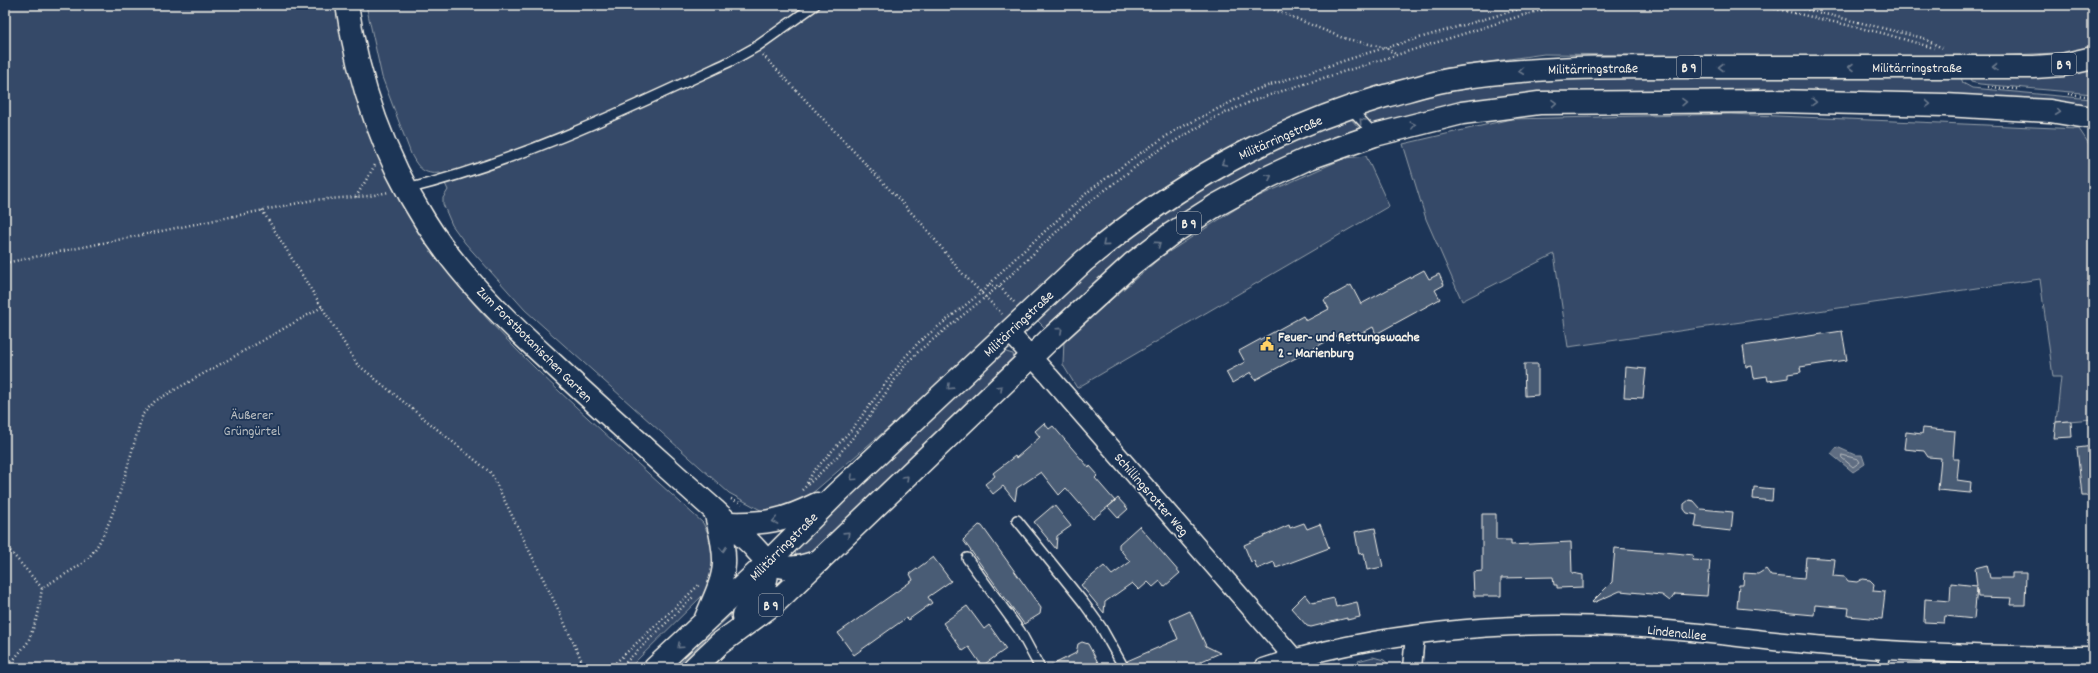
<svg xmlns="http://www.w3.org/2000/svg" width="2098" height="673" viewBox="0 0 2098 673" font-family="Dekko,sans-serif">
  <style>
    .green { fill: #354a67; stroke: #949ea8 }
    .water { fill: #5e6d82; stroke: #9aa2ab }
    .lines { fill: none; stroke-linecap: round; stroke-linejoin: round }
    .shore { stroke: #b8bcbf; stroke-width: 1 }
    .building { fill: #485b74; stroke: #f4f1e8 }
    .service-casing { stroke: #f4f1e8; stroke-width: 12 }
    .minor-casing { stroke: #f4f1e8; stroke-width: 21 }
    .secondary-casing { stroke: #f4f1e8; stroke-width: 25 }
    .primary-casing { stroke: #f4f1e8; stroke-width: 25 }
    .path { stroke: #f4f1e8; stroke-width: 2.5; stroke-dasharray: 1 3; stroke-linecap: butt }
    .service { stroke: #1d3557; stroke-width: 9 }
    .minor { stroke: #1d3557; stroke-width: 18 }
    .secondary { stroke: #1d3557; stroke-width: 22 }
    .primary { stroke: #1d3557; stroke-width: 22 }
    .oneway { stroke: #68778a }
    .labels { text-anchor: middle; stroke-width: 3.5; stroke-linejoin: round; paint-order: stroke }
    .shield { fill: #1d3557; stroke: #b4b9bc; stroke-width: 1 }
    .shield-label { font-size: 13px; font-weight: bold; fill: #f4f1e8 }
    .street-label { font-size: 14px; fill: #f4f1e8; stroke: #1d3557 }
    .poi-label { font-size: 14px; font-weight: bold; fill: #f4f1e8; stroke: #1d3557; text-anchor: start }
    .park-label { font-size: 14px; fill: #bbbfc1; stroke: #1d3557 }
  </style>
  <rect width="100%" height="100%" fill="#1d3557"/>
  <filter id="ink" filterUnits="userSpaceOnUse"><feTurbulence type="fractalNoise" baseFrequency=".025" numOctaves="2"/><feDisplacementMap in="SourceGraphic" scale="8" xChannelSelector="R" yChannelSelector="G"/><feConvolveMatrix kernelMatrix="1 2 1 2 8 2 1 2 1" color-interpolation-filters="sRGB"/></filter>
  <g filter="url(#ink)">
    <path class="green" d="M 5,5 L 336,5 C 342,41 353,74 364,109 C 373,137 381,166 395,192 C 440,275 506,342 575,406 C 617,445 660,484 703,523 L 713,544 L 714,557 L 708,590 L 629,668 L 5,668 Z
      M 366,5 L 2093,5 L 2093,45 L 2079,52 L 1987,56 L 1715,56 L 1544,54 L 1440,69 L 1317,108 L 1252,136 L 1170,184 L 1148,199 L 951,374 L 816,490 L 794,507 L 768,514 L 729,493 L 525,310 L 465,243 L 452,225 L 443,204 L 443,198 L 448,190 L 440,173 C 424,175 418,168 411,154 L 382,77 Z
      M 2093,69 L 2093,94 L 1980,84 L 1971,82 L 1969,75 Z
      M 1960,75 L 1963,83 L 1972,88 L 2091,99 L 2093,107 L 2024,98 L 1989,96 L 1952,97 L 1668,92 L 1373,127 L 1359,114 L 1404,101 L 1474,85 L 1567,77 Z
      M 1730,114 L 2079,129 L 2093,150 L 2093,419 L 2056,422 L 2061,377 L 2053,377 L 2040,279 L 1568,347 L 1554,254 L 1462,301 L 1426,219 L 1403,144 L 1511,119 Z
      M 1349,117 L 1362,131 L 1306,150 L 1048,331 L 1037,320 C 1104,256 1174,198 1257,156 C 1287,141 1319,130 1349,117 Z
      M 1366,156 L 1389,206 L 1077,388 L 1063,365 L 1064,340 L 1161,257 L 1248,201 L 1345,158 Z
      M 1003,351 L 1013,354 L 1014,359 L 813,554 L 796,558 L 795,549 Z
      M 759,588 L 675,668 L 670,668 L 745,597 Z
      M 1373,657 L 1384,660 L 1393,668 L 1350,668 L 1358,661 Z"/>
    <path class="water" d="M 1837,447 L 1855,455 L 1862,455 L 1865,464 L 1853,472 L 1831,454 Z"/>
    <g class="lines">
      <path class="shore" d="M 1842,455 L 1858,459 L 1860,462 L 1853,467 L 1842,458 Z"/>
    </g>
    <path class="building" d="M 1424,270 L 1429,279 L 1439,274 L 1444,285 L 1435,290 L 1440,299 L 1376,334 L 1373,327 L 1347,341 L 1342,333 L 1255,380 L 1251,372 L 1232,383 L 1226,372 L 1245,362 L 1239,351 L 1303,316 L 1306,321 L 1329,309 L 1324,300 L 1351,285 L 1361,304 Z
      M 1842,331 L 1847,360 L 1800,367 L 1801,372 L 1788,374 L 1788,378 L 1768,381 L 1767,376 L 1754,378 L 1752,366 L 1746,367 L 1743,346 Z
      M 1524,364 L 1538,364 L 1538,395 L 1525,396 Z
      M 1626,367 L 1646,369 L 1643,398 L 1624,397 Z
      M 2071,421 L 2072,437 L 2054,438 L 2056,422 Z
      M 1044,423 L 1049,429 L 1053,426 L 1089,468 L 1090,466 L 1098,475 L 1095,478 L 1115,501 L 1093,519 L 1066,488 L 1059,495 L 1041,472 L 1017,488 L 1015,501 L 1003,486 L 993,494 L 985,484 L 995,476 L 993,473 L 1015,456 L 1016,458 L 1040,437 L 1035,431 Z
      M 1923,428 L 1955,431 L 1953,459 L 1959,459 L 1957,480 L 1971,482 L 1970,493 L 1938,490 L 1941,458 L 1928,457 L 1924,451 L 1904,449 L 1906,432 L 1922,434 Z
      M 2093,446 L 2093,496 L 2082,496 L 2077,448 Z
      M 1754,487 L 1773,489 L 1772,501 L 1753,499 Z
      M 1118,498 L 1128,509 L 1118,518 L 1108,507 Z
      M 1689,500 L 1694,501 L 1701,509 L 1733,512 L 1731,531 L 1695,527 L 1697,515 L 1687,513 L 1684,509 L 1684,504 Z
      M 1054,505 L 1071,526 L 1057,536 L 1056,549 L 1034,522 Z
      M 1482,514 L 1496,514 L 1496,540 L 1511,540 L 1511,545 L 1571,542 L 1572,573 L 1583,575 L 1583,587 L 1557,588 L 1557,585 L 1554,585 L 1553,577 L 1501,578 L 1501,596 L 1474,596 L 1473,572 L 1482,571 Z
      M 1304,523 L 1307,529 L 1320,524 L 1329,548 L 1276,568 L 1274,562 L 1257,569 L 1254,561 L 1251,562 L 1244,545 L 1289,525 L 1290,528 Z
      M 979,525 L 982,526 L 1041,608 L 1040,614 L 1024,624 L 963,540 Z
      M 1139,526 L 1180,573 L 1164,587 L 1160,581 L 1153,587 L 1148,582 L 1139,590 L 1132,583 L 1105,602 L 1104,613 L 1081,585 L 1104,566 L 1112,575 L 1130,562 L 1119,548 L 1119,544 Z
      M 1375,528 L 1383,567 L 1367,570 L 1364,553 L 1359,554 L 1355,532 Z
      M 1615,548 L 1675,553 L 1693,555 L 1692,560 L 1710,561 L 1707,596 L 1675,594 L 1670,601 L 1662,595 L 1620,591 L 1593,603 L 1592,602 L 1612,582 Z
      M 933,557 L 951,581 L 928,597 L 932,603 L 908,620 L 906,618 L 854,655 L 838,633 L 913,580 L 910,574 Z
      M 1806,557 L 1835,559 L 1833,576 L 1845,577 L 1848,581 L 1857,582 L 1862,579 L 1870,580 L 1874,584 L 1873,591 L 1885,592 L 1882,619 L 1848,616 L 1849,608 L 1815,605 L 1814,615 L 1737,608 L 1739,585 L 1743,585 L 1744,573 L 1758,574 L 1766,569 L 1771,576 L 1804,579 Z
      M 1987,565 L 1990,578 L 2012,578 L 2012,573 L 2026,573 L 2025,605 L 2011,605 L 2012,598 L 1978,597 L 1977,588 L 1974,619 L 1945,616 L 1944,623 L 1924,622 L 1925,599 L 1950,601 L 1951,583 L 1977,586 L 1975,568 Z
      M 1305,594 L 1312,603 L 1334,598 L 1336,607 L 1357,602 L 1360,617 L 1347,620 L 1347,618 L 1311,627 L 1307,626 L 1291,608 Z
      M 967,606 L 984,629 L 989,625 L 1006,649 L 982,666 L 969,647 L 963,651 L 943,623 Z
      M 1190,611 L 1206,646 L 1220,653 L 1186,668 L 1130,668 L 1127,661 L 1178,639 L 1170,620 Z
      M 1082,642 L 1088,644 L 1101,668 L 1046,668 L 1076,653 L 1078,644 Z"/>
    <g class="lines">
      <g class="service-casing">
        <path id="service" d="M 1350,108 L 1375,135
          M 407,189 C 520,161 626,110 731,61 L 756,47 L 815,5
          M 1017,520 L 1083,602 L 1101,627 L 1124,668
          M 967,558 L 1020,631 L 1040,668
          M 1884,668 L 1885,650"/>
      </g>
      <g class="minor-casing">
        <path id="minor" d="M 1009,332 L 1049,376 L 1300,665
          M 1263,668 C 1373,632 1509,620 1624,627 C 1693,630 1761,641 1829,646 C 1917,653 2005,656 2093,656
          M 1412,668 L 1415,635"/>
      </g>
      <g class="secondary-casing">
        <path id="secondary" d="M 347,5 C 358,81 384,156 425,221 C 458,274 505,320 551,362 C 601,409 652,454 703,500 C 719,514 735,529 751,544 C 757,550 763,559 771,563 C 787,571 803,567 819,561"/>
      </g>
      <g class="primary-casing">
        <path id="primary" d="M 728,523 C 766,524 783,521 817,504
          M 743,616 C 760,595 767,591 768,562
          M 706,618 C 713,601 723,582 724,564 C 725,546 719,528 715,511
          M 655,668 L 768,562 L 836,494 L 1084,261 C 1175,185 1270,130 1385,96 C 1405,91 1427,84 1448,80 C 1535,65 1624,67 1713,67 C 1820,67 1927,67 2034,67 L 2062,65 L 2093,58
          M 694,668 L 719,644 L 775,603 L 1050,339 L 1132,264 L 1171,234 L 1215,206 L 1266,178 L 1307,159 L 1375,135 L 1462,113 L 1539,103 L 1775,101 L 1945,105 L 2050,111 L 2093,118"/>
      </g>
      <path class="path" d="M 1263,5 L 1343,38 L 1386,48 L 1397,55
        M 1759,5 L 1882,33 L 1934,48
        M 1788,5 L 1923,38 L 1942,48
        M 763,55 L 923,225 L 962,273 L 1002,314
        M 1988,87 L 2017,89
        M 2068,94 L 2093,97
        M 356,197 L 375,165
        M 262,210 L 357,364 L 491,473 L 558,609 L 585,668
        M 5,263 L 313,200 L 369,196 L 389,192
        M 988,286 L 999,286 L 1014,302
        M 807,483 L 813,472 L 853,428 L 905,357 L 920,341 L 982,292 L 1007,266 L 1089,191 L 1139,154 L 1176,130 L 1255,90 L 1371,52 L 1533,5
        M 802,490 L 836,458 L 864,424 L 906,364 L 920,350 L 999,286 L 1083,207 L 1151,155 L 1216,117 L 1257,99 L 1520,16 L 1560,5
        M 731,499 L 742,504
        M 5,545 L 42,588
        M 7,668 L 28,642 L 38,615 L 42,588 C 56,579 73,571 86,560 C 114,534 130,452 143,414 L 155,401 L 322,307
        M 610,668 L 699,585
        M 620,668 L 694,596"/>
      <use href="#service" class="service"/>
      <use href="#minor" class="minor"/>
      <use href="#secondary" class="secondary"/>
      <use href="#primary" class="primary"/>
    </g>
    <defs><path id="oneway-chevron" d="M-2-3.5L2.5 0L-2 3.5" fill="none" stroke-width="1.6" stroke-linecap="round" stroke-linejoin="round"/></defs>
    <g class="oneway">
      <use href="#oneway-chevron" transform="translate(1721 67) rotate(-180)"/>
      <use href="#oneway-chevron" transform="translate(1851 67) rotate(-180)"/>
      <use href="#oneway-chevron" transform="translate(1995 67) rotate(-180)"/>
      <use href="#oneway-chevron" transform="translate(1521 71) rotate(173)"/>
      <use href="#oneway-chevron" transform="translate(1684 102) rotate(-1)"/>
      <use href="#oneway-chevron" transform="translate(1814 102) rotate(1)"/>
      <use href="#oneway-chevron" transform="translate(1554 103) rotate(-1)"/>
      <use href="#oneway-chevron" transform="translate(1928 104) rotate(1)"/>
      <use href="#oneway-chevron" transform="translate(2058 112) rotate(7)"/>
      <use href="#oneway-chevron" transform="translate(1362 121) rotate(-133)"/>
      <use href="#oneway-chevron" transform="translate(1413 125) rotate(-14)"/>
      <use href="#oneway-chevron" transform="translate(1224 163) rotate(153)"/>
      <use href="#oneway-chevron" transform="translate(1269 177) rotate(-26)"/>
      <use href="#oneway-chevron" transform="translate(1105 244) rotate(140)"/>
      <use href="#oneway-chevron" transform="translate(1158 244) rotate(-37)"/>
      <use href="#oneway-chevron" transform="translate(1060 330) rotate(-42)"/>
      <use href="#oneway-chevron" transform="translate(950 387) rotate(136)"/>
      <use href="#oneway-chevron" transform="translate(1000 388) rotate(-44)"/>
      <use href="#oneway-chevron" transform="translate(853 478) rotate(137)"/>
      <use href="#oneway-chevron" transform="translate(906 478) rotate(-44)"/>
      <use href="#oneway-chevron" transform="translate(775 521) rotate(169)"/>
      <use href="#oneway-chevron" transform="translate(847 534) rotate(-44)"/>
      <use href="#oneway-chevron" transform="translate(723 549) rotate(85)"/>
      <use href="#oneway-chevron" transform="translate(680 646) rotate(138)"/>
    </g>
  </g>
  <defs>
    <g id="civic-bare" transform="scale(1.08)"><path d="M-.6-6.5H3V-4.5H.6V-3L4-1V1h2V6H-6V1h2V-1L-.6-3ZM-1.2 2.5V6h2.4V2.5Z" fill="#ffd166" stroke="#1d3557" stroke-width="2.5" paint-order="stroke"/></g>
  </defs>
  <g fill-rule="evenodd">
    <use href="#civic-bare" x="1267" y="344"/>
  </g>
  <g class="labels">
    <g class="shield">
      <rect x="2052" y="53" width="24" height="22" rx="3"/>
      <rect x="1677" y="56" width="24" height="22" rx="3"/>
      <rect x="1177" y="212" width="24" height="22" rx="3"/>
      <rect x="759" y="594" width="24" height="22" rx="3"/>
    </g>
    <g class="shield-label">
      <text x="2064" y="69">B 9</text>
      <text x="1689" y="72">B 9</text>
      <text x="1189" y="228">B 9</text>
      <text x="771" y="610">B 9</text>
    </g>
    <g class="street-label">
      <text x="1917" y="72">Militärringstraße</text>
      <text transform="translate(1593 68) rotate(-1)" y="5">Militärringstraße</text>
      <text transform="translate(1280 137) rotate(-24)" y="5">Militärringstraße</text>
      <text transform="translate(1018 323) rotate(-43)" y="5">Militärringstraße</text>
      <text transform="translate(535 344) rotate(45)" y="5">Zum Forstbotanischen Garten</text>
      <text transform="translate(1152 494) rotate(49)" y="5">Schillingsrotter Weg</text>
      <text transform="translate(783 546) rotate(-45)" y="5">Militärringstraße</text>
      <text transform="translate(1677 632) rotate(6)" y="5">Lindenallee</text>
    </g>
    <g class="poi-label">
      <text x="1278" y="341">Feuer- und Rettungswache<tspan x="1278" dy="16">2 - Marienburg</tspan></text>
    </g>
    <g class="park-label">
      <text x="252" y="419">Äußerer<tspan x="252" dy="16">Grüngürtel</tspan></text>
    </g>
  </g>
  <rect width="2098" height="673" fill="none" stroke="#1d3557" stroke-width="20"/>
  <rect x="10" y="10" width="2078" height="653" fill="none" stroke="#f4f1e8" stroke-width="1.5" filter="url(#ink)"/>
</svg>
